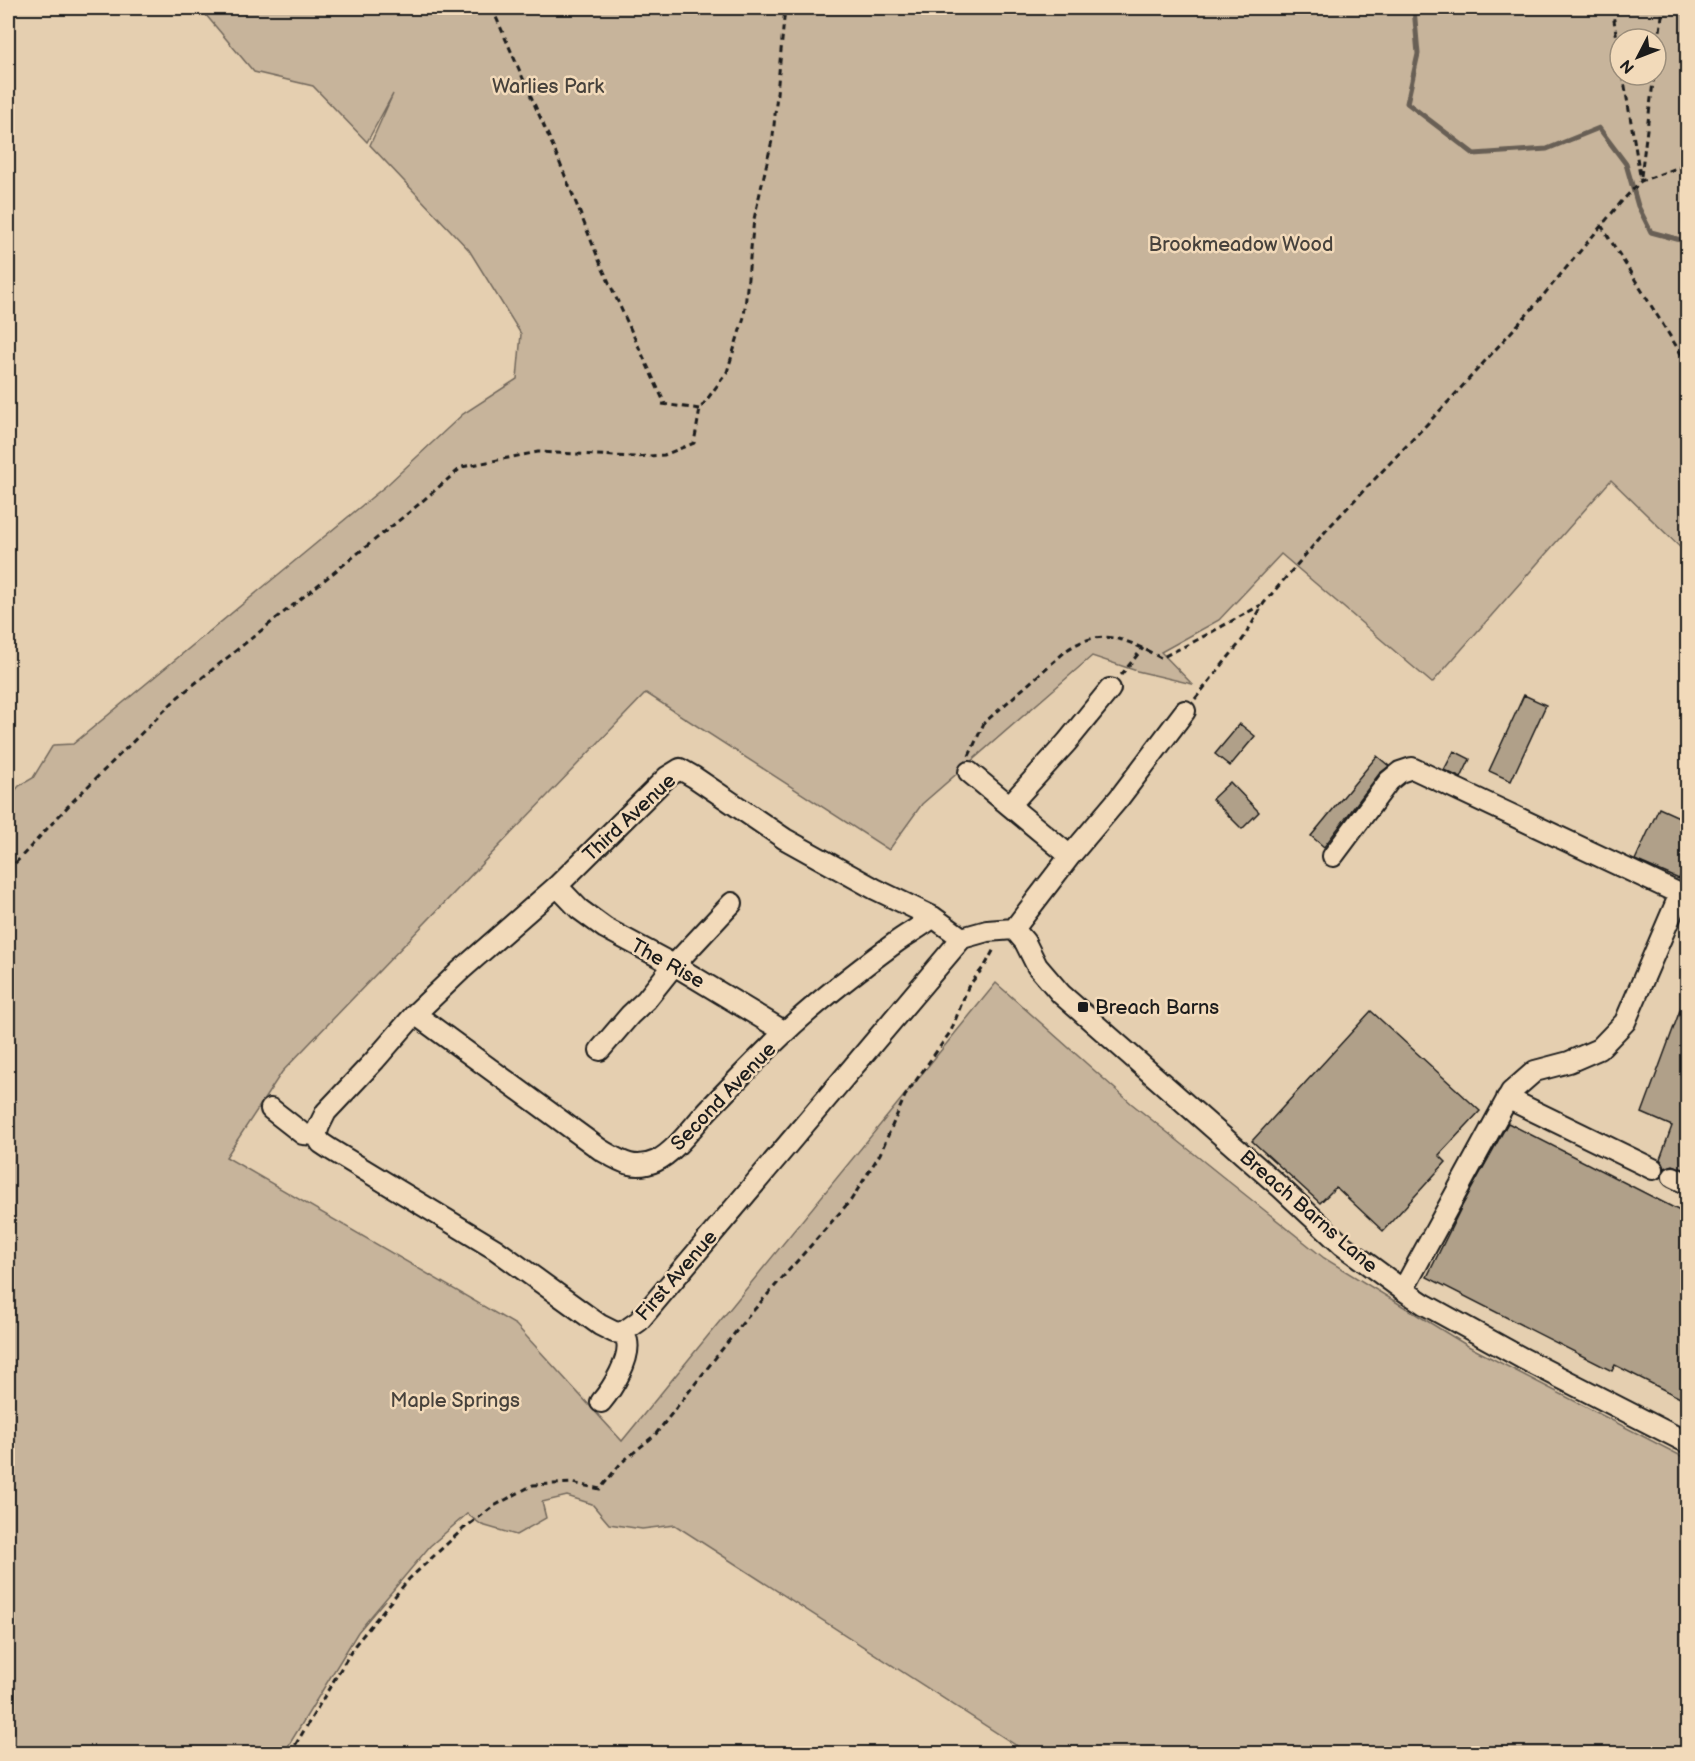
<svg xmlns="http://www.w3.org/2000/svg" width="1695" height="1761" viewBox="0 0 1695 1761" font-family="'Balsamiq Sans',sans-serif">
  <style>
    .green { fill: #c7b49b; stroke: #72685c; stroke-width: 1.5; fill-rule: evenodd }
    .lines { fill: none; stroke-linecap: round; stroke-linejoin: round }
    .stream { stroke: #685f54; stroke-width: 5 }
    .building { fill: #b0a089; stroke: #1c1c1c; stroke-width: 1.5 }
    .minor-casing { stroke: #1c1c1c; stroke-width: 24 }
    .path { stroke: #1c1c1c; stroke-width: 3; stroke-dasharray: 6 4.5; stroke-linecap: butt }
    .minor { stroke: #f2daba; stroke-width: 20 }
    .poi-dot { fill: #1c1c1c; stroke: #f2daba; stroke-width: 2 }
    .labels { text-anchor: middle; stroke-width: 5; stroke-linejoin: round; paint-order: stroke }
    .park-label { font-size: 20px; fill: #47423c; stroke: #f2daba }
    .street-label { font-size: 20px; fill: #1c1c1c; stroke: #f2daba }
    .poi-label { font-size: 20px; fill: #1c1c1c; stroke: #f2daba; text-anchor: start }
  </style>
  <rect width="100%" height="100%" fill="#e5cfb0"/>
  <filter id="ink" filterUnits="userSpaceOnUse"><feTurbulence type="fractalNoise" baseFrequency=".0167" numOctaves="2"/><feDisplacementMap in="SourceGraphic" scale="12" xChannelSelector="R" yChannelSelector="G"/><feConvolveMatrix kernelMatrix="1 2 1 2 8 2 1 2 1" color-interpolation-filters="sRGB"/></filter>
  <g filter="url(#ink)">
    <path class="green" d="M 200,8 L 1687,8 L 1687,554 L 1611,480 L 1432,683 L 1281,554 L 1219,620 L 1161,652 L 1192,684 L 1137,671 L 1092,656 L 922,804 L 889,850 L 646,693 L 282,1072 L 226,1157 L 516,1325 L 622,1441 L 996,983 L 1132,1104 L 1324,1258 L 1468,1346 L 1687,1459 L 1687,1753 L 1028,1753 L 675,1525 L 642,1529 L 609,1524 L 592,1504 L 567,1496 L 542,1502 L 546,1518 L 516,1535 L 482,1525 L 467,1514 L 430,1546 L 358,1632 L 284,1753 L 8,1754 L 8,799 L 19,786 L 33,778 L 53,745 L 73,744 L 388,484 L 463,414 L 517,379 L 521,334 L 469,250 L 370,145 L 393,94 L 367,142 L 313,86 L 254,72 ZM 1620,39 L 1656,39 L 1656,75 L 1620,75 Z"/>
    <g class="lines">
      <path class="stream" d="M 1414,8 L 1418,54 L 1407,103 L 1474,154 L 1547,149 L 1599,128 L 1626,164 L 1638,206 L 1651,232 L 1688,242"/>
    </g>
    <path class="building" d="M 1524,695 L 1546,705 L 1511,781 L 1489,771 Z
      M 1240,724 L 1255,736 L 1230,766 L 1215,754 Z
      M 1454,751 L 1470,759 L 1461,778 L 1444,770 Z
      M 1377,756 L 1389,766 L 1379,774 L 1324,847 L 1311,836 Z
      M 1230,782 L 1259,812 L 1242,829 L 1212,799 Z
      M 1659,808 L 1688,821 L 1688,860 L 1679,879 L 1635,860 Z
      M 1686,994 L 1688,995 L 1688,1171 L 1673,1165 L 1665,1168 L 1663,1163 L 1660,1159 L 1672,1126 L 1642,1113 Z
      M 1371,1011 L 1480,1111 L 1439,1155 L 1446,1162 L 1383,1231 L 1336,1187 L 1320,1203 L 1252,1141 Z
      M 1508,1123 L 1688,1215 L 1688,1402 L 1615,1365 L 1612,1371 L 1427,1277 L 1462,1206 Z"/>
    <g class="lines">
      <g class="minor-casing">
        <path id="minor" d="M 969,772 L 1070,856
          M 1010,805 L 1067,742 L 1110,689
          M 1333,856 L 1389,781 L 1400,772 L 1412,768 L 1680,894 L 1625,1022 L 1599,1049 L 1569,1062 L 1535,1071 L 1511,1092 L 1403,1290
          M 557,886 L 579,909 L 605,928 L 674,965 L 785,1032
          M 1014,929 L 1025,942 L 1037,966 L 1061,994 L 1280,1187 L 1342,1245 L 1403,1290 L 1424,1304 L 1522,1358 L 1688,1443
          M 1014,929 L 1070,856 L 1120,797 L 1185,711
          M 962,938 L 933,917 L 875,889 L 785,839 L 694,777 L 680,769 L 667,777 L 557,886 L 461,970 L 415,1014 L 375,1060 L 326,1112 L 319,1126 L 316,1135 L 321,1143 L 330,1149 L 495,1249 L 600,1325 L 614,1332 L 622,1333 L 639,1321 L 675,1278 L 962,938 L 987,931 L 1014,929
          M 415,1014 L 601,1150 C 620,1161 634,1171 656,1161 C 675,1152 693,1126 708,1110 C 733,1084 759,1057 785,1032 C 819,1000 857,971 895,943 C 907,934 921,927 933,917
          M 600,1050 L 630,1015 L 646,1000 L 674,965 L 732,903
          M 1507,1098 L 1653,1169
          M 271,1109 L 303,1134 L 316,1135
          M 1673,1177 L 1688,1184
          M 601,1402 C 612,1389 631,1359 627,1341 C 626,1338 624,1336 622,1333"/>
      </g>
      <path class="path" d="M 492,8 L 555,151 L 601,265 L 665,404
        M 1612,8 L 1620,57
        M 1656,62 L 1663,8
        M 1623,75 L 1641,181
        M 1641,176 L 1654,75
        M 1601,225 L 1688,365
        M 662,404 L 700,409
        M 1121,675 L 1143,648
        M 1195,699 L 1243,639 L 1264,603 L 1331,525 L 1449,401 L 1531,310 L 1622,201 L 1641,181 L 1680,167 L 1688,166
        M 969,756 L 984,723 L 1067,650 C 1102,626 1128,640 1161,658 L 1197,640 L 1261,605
        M 8,871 L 71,803 L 178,697 L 412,510 L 462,467 L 538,452 L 635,457 L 664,455 L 694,443 L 700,409 L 727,372 L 744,317 L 754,219 L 773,136 L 785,8
        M 290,1754 L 355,1645 L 409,1579 L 463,1529 L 494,1506 L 533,1485 L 572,1483 L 600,1489 L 621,1463 L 655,1435 L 745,1320 L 851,1200 L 880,1154 L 905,1096 L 951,1031 L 968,987 L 986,964 L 994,949"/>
      <use href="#minor" class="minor"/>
    </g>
  </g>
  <rect class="poi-dot" x="1077" y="1001" width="12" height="12" rx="3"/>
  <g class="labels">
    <g class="park-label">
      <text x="548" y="93">Warlies Park</text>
      <text x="1241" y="251">Brookmeadow Wood</text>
      <text x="455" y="1407">Maple Springs</text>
    </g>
    <g class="street-label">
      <text transform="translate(629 817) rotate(-43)" y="7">Third Avenue</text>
      <text transform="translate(668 963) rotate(29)" y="7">The Rise</text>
      <text transform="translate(723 1096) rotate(-46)" y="7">Second Avenue</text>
      <text transform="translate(1309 1211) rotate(41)" y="7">Breach Barns Lane</text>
      <text transform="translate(676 1275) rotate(-49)" y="7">First Avenue</text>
    </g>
    <g class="poi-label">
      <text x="1095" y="1014">Breach Barns</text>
    </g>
  </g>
  <rect width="1695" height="1761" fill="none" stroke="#f2daba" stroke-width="30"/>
  <rect x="15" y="15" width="1665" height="1731" fill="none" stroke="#1c1c1c" stroke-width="2" filter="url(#ink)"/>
  <g transform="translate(1638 57) rotate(228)"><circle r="28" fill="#f2daba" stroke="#9c8e7b" stroke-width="1.5"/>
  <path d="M0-4.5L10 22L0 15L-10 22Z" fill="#1c1c1c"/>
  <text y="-9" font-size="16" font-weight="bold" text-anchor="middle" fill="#1c1c1c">N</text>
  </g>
</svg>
